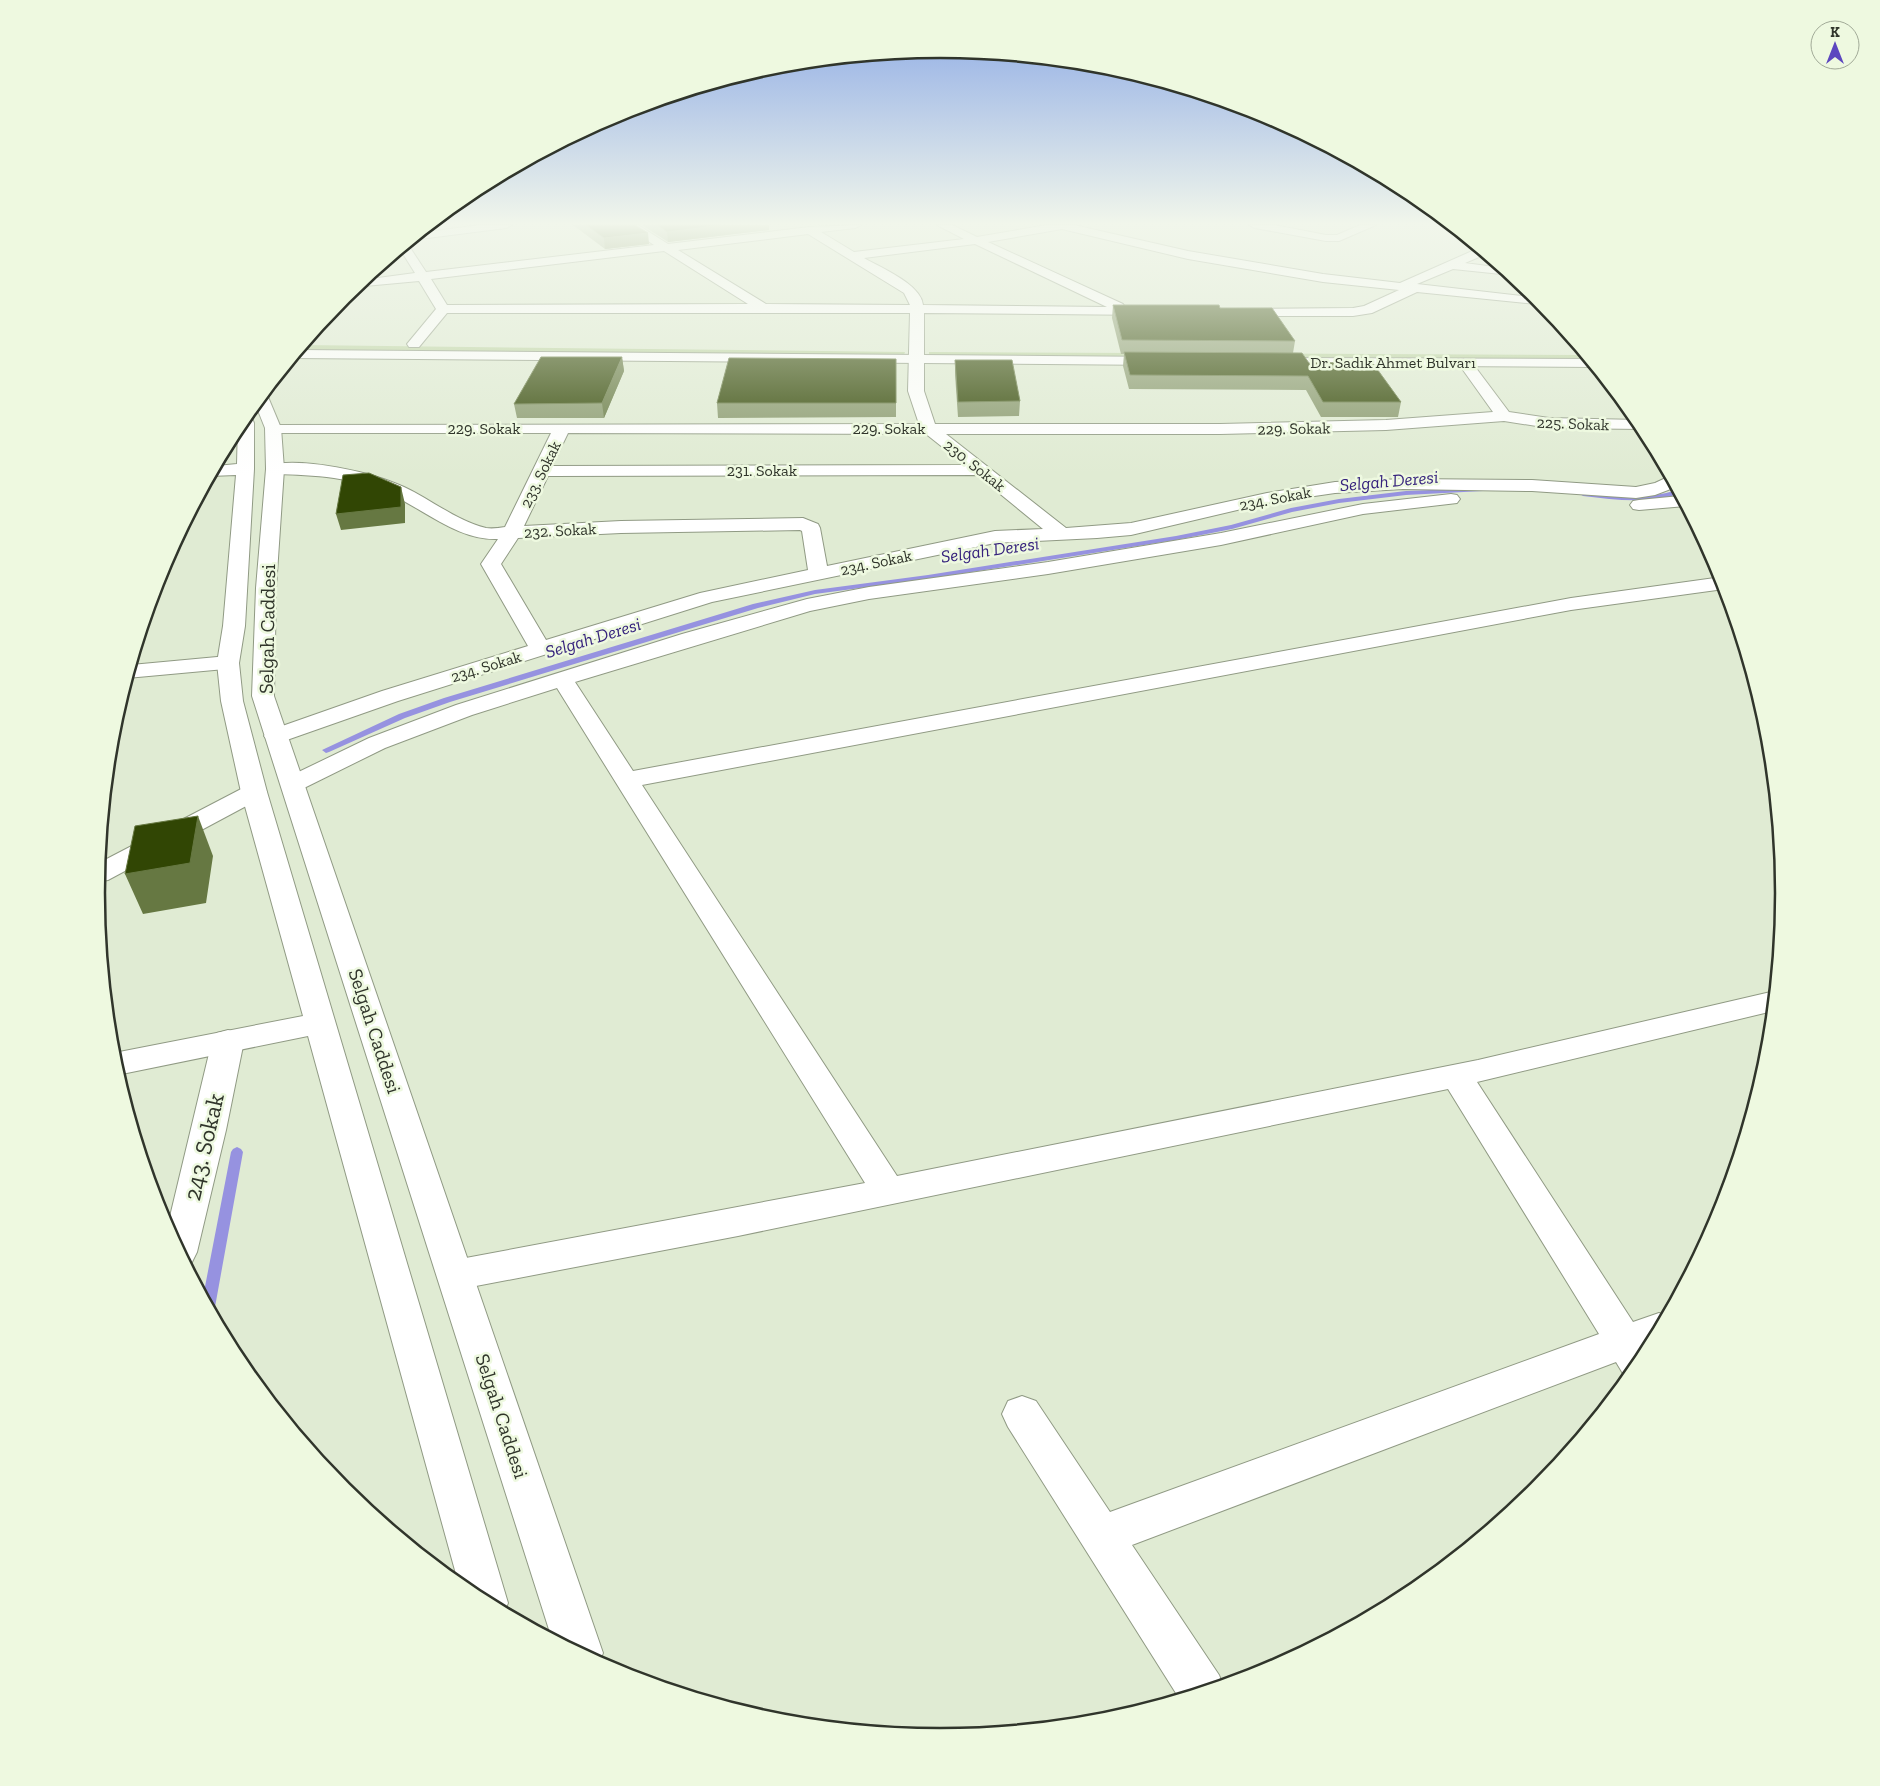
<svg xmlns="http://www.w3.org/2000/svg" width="1880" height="1786" viewBox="0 0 1880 1786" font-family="'Zilla Slab',serif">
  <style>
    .green { fill: #bdd3a2 }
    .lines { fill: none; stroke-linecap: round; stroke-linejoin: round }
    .stream { fill: #9692e0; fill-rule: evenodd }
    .street-casing { stroke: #909a84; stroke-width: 2 }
    .secondary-casing { stroke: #909a84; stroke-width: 2 }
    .street { fill: #fff; fill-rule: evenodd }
    .secondary { fill: #fff; fill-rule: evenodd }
    .wall { fill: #88986c }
    .shaded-wall { fill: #667842 }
    .building { fill: #314604; stroke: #667842 }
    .labels { text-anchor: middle; stroke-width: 5; stroke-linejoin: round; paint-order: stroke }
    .far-street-label { font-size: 16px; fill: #30352b; stroke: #eef9e0 }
    .far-water-label { font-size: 18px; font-style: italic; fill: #36237d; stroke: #eef9e0 }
    .street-label { font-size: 20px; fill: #30352b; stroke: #eef9e0 }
    .near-street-label { font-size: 24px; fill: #30352b; stroke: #eef9e0 }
    .rim { fill: none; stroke: #30352b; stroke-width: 2.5 }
  </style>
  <rect width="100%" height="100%" fill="#e0ebd3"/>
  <path class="green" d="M 303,345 L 905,352 L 904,355 L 298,351 Z
    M 929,352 L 1585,355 L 1588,359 L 929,355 Z"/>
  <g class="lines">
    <path class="stream" d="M 1481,488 L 1484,490 L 1483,491 L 1406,495 L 1339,503 L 1292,512 L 1232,529 L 1176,540 L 928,579 L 815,594 L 758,608 L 450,702 L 405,718 L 329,752 L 326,753 L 322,750 L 399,714 L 444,698 L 753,604 L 815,590 L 928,575 L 1176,536 L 1231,525 L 1291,508 L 1339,499 L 1406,491 Z
      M 1677,490 L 1679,494 C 1647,504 1616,500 1583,496 L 1580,494 L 1583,492 C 1615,496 1646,500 1677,490 Z
      M 237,1147 L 241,1149 L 243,1152 L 215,1307 L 211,1312 L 203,1297 L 231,1152 L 233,1149 Z"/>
    <g class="street-casing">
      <path id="street" d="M 480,225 L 512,225 L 506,228 L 412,240 L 420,233 Z
        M 624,225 L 638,225 L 668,244 L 809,227 L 861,225 L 855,228 L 821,232 L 854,252 L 964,239 L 937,225 L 952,225 L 977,237 L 1047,225 L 1074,225 L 1188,251 L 1323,274 L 1400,283 L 1479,248 L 1486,254 L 1465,263 L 1502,268 L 1511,275 L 1453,269 L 1417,284 L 1538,298 L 1545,305 L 1417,292 L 1372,313 L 1353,316 L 1237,316 L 1232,315 L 1230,312 L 1232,309 L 1353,308 L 1364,306 L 1399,290 L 1323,282 L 1188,259 L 1062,229 L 988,242 L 1123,304 L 1125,307 L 1151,307 L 1158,311 L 1151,315 L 924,313 L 924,391 L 935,424 L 1220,424 L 1386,420 L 1493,412 L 1458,363 L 1460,360 L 1470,360 L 1509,412 L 1549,418 L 1639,420 L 1645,429 L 1549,428 L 1504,421 L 1386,430 L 1220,434 L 946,434 L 1066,528 L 1131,523 L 1267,493 L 1335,482 L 1403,479 L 1532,480 L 1636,487 L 1655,483 L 1670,476 L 1676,487 L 1655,495 L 1636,498 L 1532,491 L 1403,489 L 1335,493 L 1267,503 L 1131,535 L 1097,538 L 995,543 L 712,602 L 398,701 L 284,741 L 276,743 L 268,741 L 264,736 L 268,731 L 382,691 L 528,646 L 481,564 L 498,539 C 459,541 425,510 390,494 C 354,477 315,475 275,474 L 269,473 L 266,469 L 269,465 C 303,457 372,472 404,487 C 430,499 457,521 486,528 C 492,529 499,528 505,527 L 551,433 L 273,433 L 267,431 L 265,428 L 267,425 L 919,424 L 908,391 L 910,313 L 447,313 L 419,347 L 409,347 L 407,344 L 436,309 L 419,281 L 354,287 L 363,280 L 415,273 L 400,249 L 407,243 L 426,272 L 654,245 ZM 808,234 L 904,293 L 910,305 L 766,304 L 678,250 ZM 975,244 L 1107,307 L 923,305 C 921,284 881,268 864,258 ZM 664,251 L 748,304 L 447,305 L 431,279 ZM 568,433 L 926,434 L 965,465 L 552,466 ZM 977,475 L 1043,529 L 995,531 L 827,566 L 820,528 L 818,524 L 803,518 L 621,521 L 524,526 L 548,476 ZM 800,530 L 802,531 L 808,570 L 700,593 L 546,640 L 501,564 L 518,538 L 621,533 Z
        M 1249,225 L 1274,225 L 1326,235 L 1337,235 L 1360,225 L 1376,225 L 1339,241 L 1326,241 L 1255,228 Z
        M 1451,494 L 1457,495 L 1460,499 L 1457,503 L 1363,514 L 1221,545 L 1048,574 L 869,599 L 810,611 L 575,682 L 633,771 L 1571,598 L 1722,577 L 1726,589 L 1724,589 L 1571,610 L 642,785 L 897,1176 L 1478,1060 L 1775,991 L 1773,1011 L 1477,1082 L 1633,1322 L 1659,1313 L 1667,1316 L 1642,1362 L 1629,1378 L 1625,1377 L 1616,1362 L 1132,1545 L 1219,1675 L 1223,1685 L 1179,1698 L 1008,1427 L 1002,1414 L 1008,1401 L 1022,1396 L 1036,1401 L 1110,1512 L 1599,1334 L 1448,1089 L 738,1236 L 455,1290 L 442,1286 L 437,1275 L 442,1264 L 455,1260 L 865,1183 L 557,688 L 472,715 L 385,748 L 302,789 L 293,791 L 284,789 L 281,784 L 284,779 L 369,738 L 456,705 L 682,634 L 807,599 L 869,587 L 1048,562 L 1221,533 L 1363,504 Z
        M 1680,496 L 1686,506 L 1639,510 L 1633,509 L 1630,505 L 1633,501 L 1639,500 Z
        M 228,656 L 236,658 L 239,663 L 236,668 L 127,678 L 131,665 Z
        M 254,784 L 263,787 L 267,792 L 263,797 L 108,880 L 97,882 L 99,863 L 245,787 Z
        M 228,1030 L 239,1033 L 244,1041 L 226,1130 L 197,1252 L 192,1262 L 186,1264 L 167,1229 L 212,1041 L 217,1033 Z"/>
    </g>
    <g class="secondary-casing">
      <path id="secondary" d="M 299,350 L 1161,357 L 1166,358 L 1168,361 L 1166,364 L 1161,365 L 292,358 Z
        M 1272,358 L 1588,359 L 1595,367 L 1267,365 L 1265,362 L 1267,359 Z
        M 263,393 L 268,397 L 281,428 L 284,469 L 276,588 L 274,696 L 603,1653 L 599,1663 L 552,1639 L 252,696 L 256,588 L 266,469 L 265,428 L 255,403 Z
        M 247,413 L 250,414 L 254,423 L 254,469 L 245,626 L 239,663 L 243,701 L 267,792 L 508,1603 L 504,1613 L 471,1595 L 459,1585 L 308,1036 L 117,1075 L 112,1054 L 114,1053 L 303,1016 L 241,792 L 221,701 L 217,663 L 223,626 L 236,475 L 210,476 L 216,466 L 237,464 L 238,424 Z"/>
    </g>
    <use href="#street" class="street"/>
    <use href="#secondary" class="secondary"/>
  </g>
  <path class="wall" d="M 573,225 L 635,225 L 649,244 L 605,249 Z
    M 642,225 L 769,225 L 769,230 L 668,242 Z
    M 1113,305 L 1220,308 L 1295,341 L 1293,353 L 1309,363 L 1401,402 L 1398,417 L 1321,417 L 1306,390 L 1129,389 L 1123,366 L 1124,354 L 1121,354 L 1112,318 Z
    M 622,357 L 624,371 L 604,418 L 517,418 L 514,404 Z
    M 955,360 L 1020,401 L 1019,416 L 958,417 L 955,375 Z
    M 896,373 L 896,417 L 718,418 L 717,403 Z"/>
  <path class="shaded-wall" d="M 722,225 L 769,225 L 769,230 L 668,242 L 667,232 Z
    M 648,233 L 649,244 L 605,249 L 604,238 Z
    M 622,357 L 624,371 L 604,418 L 602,403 Z
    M 401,487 L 405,504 L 405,523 L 341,530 L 336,514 Z
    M 198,816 L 213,856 L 206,903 L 143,914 L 125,874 Z"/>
  <path class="building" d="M 586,225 L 635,225 L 648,233 L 604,238 Z
    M 657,225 L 722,225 L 667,232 Z
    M 1113,305 L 1219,305 L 1220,308 L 1272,308 L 1295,341 L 1122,340 Z
    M 1124,352 L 1302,353 L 1309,363 L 1372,362 L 1401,402 L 1323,402 L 1308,376 L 1130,375 Z
    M 541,357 L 622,357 L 602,403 L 514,404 Z
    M 729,358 L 896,359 L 896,403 L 717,403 Z
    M 955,360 L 1012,360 L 1020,401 L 958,402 Z
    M 369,473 L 401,487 L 401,507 L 336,514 L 343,475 Z
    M 198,816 L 190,863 L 125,874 L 135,826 Z"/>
  <linearGradient id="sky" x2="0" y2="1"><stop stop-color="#87a6e5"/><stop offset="0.47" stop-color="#f1f6eb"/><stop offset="1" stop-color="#f1f6eb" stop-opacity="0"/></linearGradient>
  <rect width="1880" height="475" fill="url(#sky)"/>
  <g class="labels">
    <g class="far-street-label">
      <text x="1393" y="368">Dr. Sadık Ahmet Bulvarı</text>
      <text transform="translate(1573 423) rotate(2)" y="6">225. Sokak</text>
      <text x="484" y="434">229. Sokak</text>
      <text x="889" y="434">229. Sokak</text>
      <text transform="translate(1294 428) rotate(-1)" y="6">229. Sokak</text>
      <text transform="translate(975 465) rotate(38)" y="6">230. Sokak</text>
      <text x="762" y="476">231. Sokak</text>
      <text transform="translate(540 474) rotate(-64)" y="6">233. Sokak</text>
      <text transform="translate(1275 498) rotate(-11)" y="6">234. Sokak</text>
      <text transform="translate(560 530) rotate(-3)" y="6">232. Sokak</text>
      <text transform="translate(876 562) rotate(-12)" y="6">234. Sokak</text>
      <text transform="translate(486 666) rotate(-17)" y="6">234. Sokak</text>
    </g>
    <g class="far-water-label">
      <text transform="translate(1389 481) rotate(-5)" y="6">Selgah Deresi</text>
      <text transform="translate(990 550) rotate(-8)" y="6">Selgah Deresi</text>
      <text transform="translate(593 638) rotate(-17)" y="6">Selgah Deresi</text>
    </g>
    <g class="street-label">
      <text transform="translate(267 629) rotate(-89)" y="7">Selgah Caddesi</text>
      <text transform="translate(375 1031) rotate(72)" y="7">Selgah Caddesi</text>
      <text transform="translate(502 1416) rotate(72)" y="7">Selgah Caddesi</text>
    </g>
    <g class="near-street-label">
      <text transform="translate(204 1147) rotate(-77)" y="8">243. Sokak</text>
    </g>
  </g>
  <path d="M0 0H1880V1786H0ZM105 893a835 835 0 1 1 1670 0a835 835 0 1 1-1670 0Z" fill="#eef9e0" fill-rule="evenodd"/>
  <path class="rim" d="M105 893a835 835 0 1 1 1670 0a835 835 0 1 1-1670 0Z"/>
  <g transform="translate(1835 45)"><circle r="24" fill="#eef9e0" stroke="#a2ab98"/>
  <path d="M0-4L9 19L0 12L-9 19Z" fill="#5c47bf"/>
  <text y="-8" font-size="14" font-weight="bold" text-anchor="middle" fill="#30352b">K</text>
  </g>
</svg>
